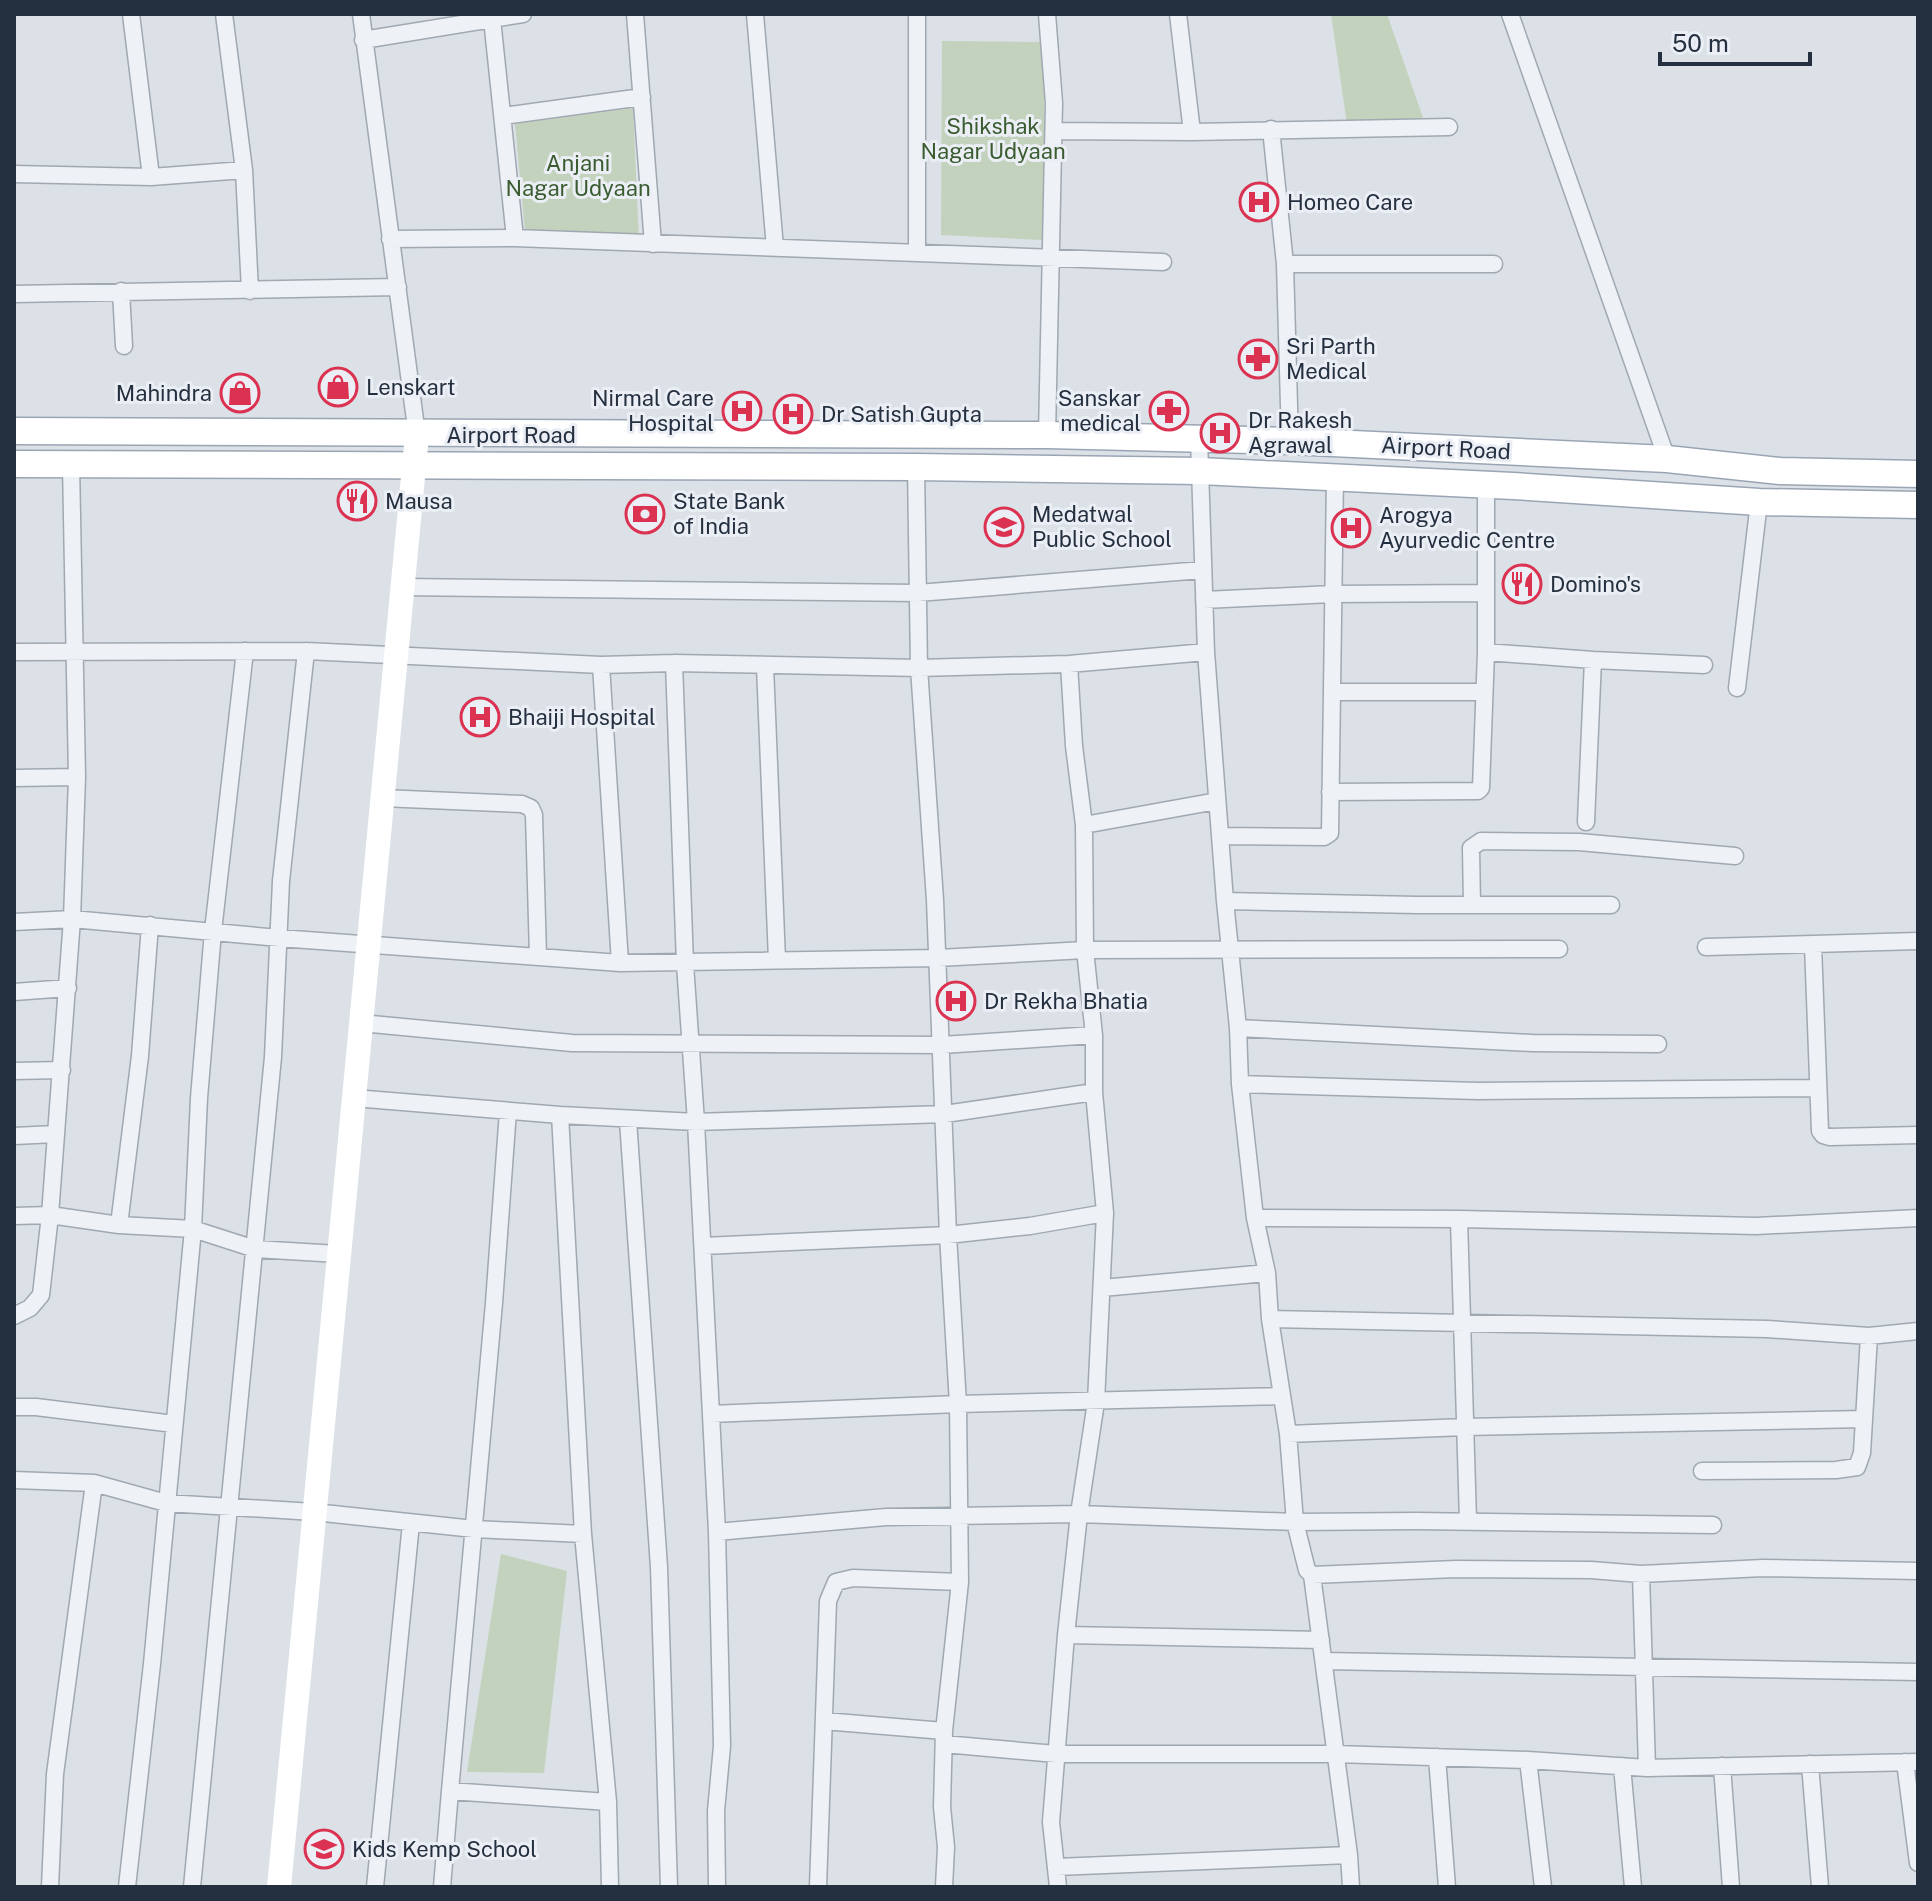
<svg xmlns="http://www.w3.org/2000/svg" width="1932" height="1901" viewBox="0 0 1932 1901" font-family="'Public Sans',sans-serif">
  <style>
    .green { fill: #c2d2bc }
    .lines { fill: none; stroke-linecap: round; stroke-linejoin: round }
    .street-casing { stroke: #a0a8b1; stroke-width: 19 }
    .primary-casing { stroke: #9aa5b4; stroke-width: 29 }
    .street { stroke: #eef1f5; stroke-width: 16 }
    .secondary { stroke: #fff; stroke-width: 24 }
    .primary { stroke: #fff; stroke-width: 26 }
    .labels { text-anchor: middle; stroke-width: 6; stroke-linejoin: round; paint-order: stroke }
    .park-label { font-size: 22px; fill: #3a5c30; stroke: #ebeff5 }
    .poi-label { font-size: 22px; fill: #242f3f; stroke: #ebeff5; text-anchor: start }
    .street-label { font-size: 22px; fill: #242f3f; stroke: #ebeff5 }
  </style>
  <rect width="100%" height="100%" fill="#dbe1e7"/>
  <path class="green" d="M 1331,14 L 1387,14 L 1429,135 L 1348,131 Z
    M 942,41 L 1044,42 L 1044,240 L 941,235 Z
    M 633,108 L 639,241 L 526,242 L 515,124 Z
    M 501,1554 L 567,1571 L 544,1773 L 467,1772 Z"/>
  <g class="lines">
    <g class="street-casing">
      <path id="street" d="M 131,14 L 151,177
        M 224,14 L 244,170 L 250,291
        M 361,14 L 417,435
        M 635,14 L 653,244
        M 755,14 L 775,248
        M 917,14 L 917,252
        M 1047,14 L 1054,103 L 1047,435
        M 1178,14 L 1192,132
        M 1510,14 L 1667,459
        M 492,19 L 515,238
        M 363,40 L 523,14
        M 504,116 L 642,97
        M 1271,129 L 1285,264 L 1290,441
        M 1054,131 L 1192,132 L 1449,127
        M 14,174 L 151,177 L 244,170
        M 390,239 L 515,238 L 1163,262
        M 1285,264 L 1494,264
        M 121,291 L 124,346
        M 14,294 L 398,287
        M 1199,438 L 1206,652 L 1225,901 L 1238,1028 L 1240,1084 L 1255,1218 L 1267,1273 L 1270,1319 L 1288,1434 L 1295,1522 L 1307,1570 L 1312,1575 L 1456,1569 L 1591,1570 L 1641,1574 L 1763,1568 L 1918,1571
        M 916,467 L 919,668 L 935,900 L 948,1235 L 958,1404 L 960,1582 L 944,1731 L 942,1807 L 946,1847 L 944,1887
        M 402,587 L 918,593 L 1202,570
        M 1204,600 L 1332,594 L 1485,593
        M 14,652 L 306,651 L 601,665 L 674,663 L 919,668 L 1069,664 L 1206,652
        M 1486,652 L 1593,660 L 1704,665
        M 674,663 L 685,964 L 696,1122 L 717,1532 L 722,1746 L 716,1811 L 717,1887
        M 601,665 L 620,963
        M 765,666 L 777,960
        M 1737,688 L 1759,502
        M 1332,692 L 1484,692
        M 14,778 L 77,777
        M 1330,792 L 1478,791 L 1481,788 L 1486,652 L 1486,485
        M 382,798 L 522,804 L 531,808 L 534,815 L 538,956
        M 1586,822 L 1593,660
        M 1084,825 L 1217,801
        M 1222,836 L 1324,837 L 1330,833 L 1335,477
        M 1225,901 L 1417,905 L 1611,905
        M 1472,905 L 1471,848 L 1481,841 L 1579,842 L 1735,856
        M 14,922 L 72,919 L 279,938 L 620,963 L 938,958 L 1085,950 L 1559,949
        M 1813,945 L 1820,1131 L 1823,1135 L 1830,1137 L 1918,1135
        M 1706,947 L 1918,941
        M 14,992 L 68,988
        M 361,1023 L 572,1043 L 942,1045 L 1094,1035
        M 1238,1028 L 1532,1043 L 1658,1044
        M 14,1071 L 62,1070
        M 1240,1084 L 1478,1091 L 1818,1088
        M 354,1098 L 560,1115 L 696,1122 L 945,1114 L 1094,1092
        M 560,1115 L 583,1534 L 608,1802 L 610,1887
        M 628,1120 L 659,1567 L 669,1887
        M 14,1136 L 55,1134
        M 14,1216 L 50,1215 L 119,1225 L 193,1229 L 255,1249 L 338,1254
        M 1255,1218 L 1459,1219 L 1756,1226 L 1918,1218
        M 1459,1219 L 1468,1521
        M 119,1225 L 140,1056 L 150,925
        M 703,1246 L 948,1235 L 1030,1226 L 1105,1213
        M 1102,1288 L 1267,1273
        M 14,1316 L 30,1308 L 41,1295 L 50,1215 L 72,919 L 77,777 L 71,464
        M 1270,1319 L 1767,1329 L 1869,1336 L 1918,1331
        M 14,1407 L 36,1407 L 174,1424
        M 711,1414 L 958,1404 L 1280,1396
        M 1288,1434 L 1465,1427 L 1864,1419
        M 1702,1471 L 1836,1470 L 1857,1467 L 1862,1453 L 1869,1336
        M 14,1480 L 94,1483 L 166,1503 L 314,1512 L 474,1529 L 583,1534
        M 717,1532 L 886,1517 L 1079,1514 L 1295,1522 L 1415,1521 L 1713,1525
        M 1641,1574 L 1647,1768
        M 1312,1575 L 1349,1855 L 1351,1887
        M 1066,1635 L 1321,1640
        M 1324,1661 L 1918,1672
        M 824,1721 L 944,1731
        M 944,1744 L 1056,1754 L 1335,1754 L 1528,1760 L 1647,1768 L 1918,1762
        M 1437,1757 L 1447,1887
        M 1528,1760 L 1543,1887
        M 1905,1762 L 1918,1863
        M 1810,1764 L 1820,1887
        M 1622,1766 L 1633,1887
        M 1722,1766 L 1731,1887
        M 450,1791 L 494,1303 L 508,1111
        M 1056,1867 L 1349,1855
        M 50,1887 L 55,1774 L 94,1483
        M 127,1887 L 152,1664 L 193,1229 L 199,1098 L 213,931 L 245,651
        M 192,1887 L 273,1057 L 281,881 L 306,651
        M 375,1887 L 411,1523
        M 442,1887 L 450,1791 L 608,1802
        M 818,1887 L 828,1601 L 836,1582 L 853,1578 L 960,1582
        M 1058,1887 L 1051,1822 L 1066,1635 L 1079,1514 L 1096,1402 L 1105,1213 L 1094,1092 L 1094,1035 L 1085,950 L 1084,825 L 1074,746 L 1069,664"/>
    </g>
    <g class="primary-casing">
      <path id="primary" d="M 14,431 L 1047,435 L 1290,441 L 1667,459 L 1780,471 L 1918,474
        M 14,464 L 916,467 L 1200,471 L 1513,486 L 1759,502 L 1918,505"/>
    </g>
    <use href="#street" class="street"/>
    <path class="secondary" d="M 279,1887 L 417,435"/>
    <use href="#primary" class="primary"/>
  </g>
  <defs>
    <g id="hospital-ring" transform="scale(2)"><circle r="9.5" fill="#ebeff5" stroke="#db3251" stroke-width="1.5"/><path d="M-5-5h3v3.5h4V-5h3V5h-3V1.5h-4V5h-3Z" fill="#db3251"/></g>
    <g id="pharmacy-ring" transform="scale(2)"><circle r="9.5" fill="#ebeff5" stroke="#db3251" stroke-width="1.5"/><path d="M-2-6h4v4h4v4h-4v4h-4v-4h-4v-4h4Z" fill="#db3251"/></g>
    <g id="shop-ring" transform="scale(2)"><circle r="9.5" fill="#ebeff5" stroke="#db3251" stroke-width="1.5"/><path d="M-5-2.5h2.3a2.7 3.5 0 0 1 5.4 0H5L5.5 6h-11ZM-1.5-2.5h3a1.5 2.3 0 0 0-3 0Z" fill="#db3251"/></g>
    <g id="restaurant-ring" transform="scale(2)"><circle r="9.5" fill="#ebeff5" stroke="#db3251" stroke-width="1.5"/><path d="M-5-6h1v4h1v-4h1v4h1v-4h1v5L-1.5 .5V6h-2V.5L-5-1ZM5-6V6H3V1.5H1.5Q1.5-4 5-6Z" fill="#db3251"/></g>
    <g id="bank-ring" transform="scale(2)"><circle r="9.5" fill="#ebeff5" stroke="#db3251" stroke-width="1.5"/><path d="M-6-4H6V4H-6ZM0-2.3a2.3 2.3 0 1 0 0 4.6a2.3 2.3 0 1 0 0-4.6Z" fill="#db3251"/></g>
    <g id="school-ring" transform="scale(2)"><circle r="9.5" fill="#ebeff5" stroke="#db3251" stroke-width="1.5"/><path d="M0-5L7-2L0 1L-7-2ZM-4 1L0 2.5L4 1V4Q0 6-4 4Z" fill="#db3251"/></g>
  </defs>
  <g fill-rule="evenodd">
    <use href="#hospital-ring" x="1259" y="202"/>
    <use href="#pharmacy-ring" x="1258" y="359"/>
    <use href="#shop-ring" x="338" y="387"/>
    <use href="#shop-ring" x="240" y="393"/>
    <use href="#hospital-ring" x="742" y="411"/>
    <use href="#pharmacy-ring" x="1169" y="411"/>
    <use href="#hospital-ring" x="793" y="414"/>
    <use href="#hospital-ring" x="1220" y="433"/>
    <use href="#restaurant-ring" x="357" y="501"/>
    <use href="#bank-ring" x="645" y="514"/>
    <use href="#school-ring" x="1004" y="527"/>
    <use href="#hospital-ring" x="1351" y="528"/>
    <use href="#restaurant-ring" x="1522" y="584"/>
    <use href="#hospital-ring" x="480" y="717"/>
    <use href="#hospital-ring" x="956" y="1001"/>
    <use href="#school-ring" x="324" y="1849"/>
  </g>
  <g class="labels">
    <g class="park-label">
      <text x="993" y="134">Shikshak<tspan x="993" dy="25">Nagar Udyaan</tspan></text>
      <text x="578" y="171">Anjani<tspan x="578" dy="25">Nagar Udyaan</tspan></text>
    </g>
    <g class="poi-label">
      <text x="1287" y="210">Homeo Care</text>
      <text x="1286" y="354">Sri Parth<tspan x="1286" dy="25">Medical</tspan></text>
      <text x="366" y="395">Lenskart</text>
      <text x="212" y="401" text-anchor="end">Mahindra</text>
      <text x="714" y="406" text-anchor="end">Nirmal Care<tspan x="714" dy="25">Hospital</tspan></text>
      <text x="1141" y="406" text-anchor="end">Sanskar<tspan x="1141" dy="25">medical</tspan></text>
      <text x="821" y="422">Dr Satish Gupta</text>
      <text x="1248" y="428">Dr Rakesh<tspan x="1248" dy="25">Agrawal</tspan></text>
      <text x="385" y="509">Mausa</text>
      <text x="673" y="509">State Bank<tspan x="673" dy="25">of India</tspan></text>
      <text x="1032" y="522">Medatwal<tspan x="1032" dy="25">Public School</tspan></text>
      <text x="1379" y="523">Arogya<tspan x="1379" dy="25">Ayurvedic Centre</tspan></text>
      <text x="1550" y="592">Domino's</text>
      <text x="508" y="725">Bhaiji Hospital</text>
      <text x="984" y="1009">Dr Rekha Bhatia</text>
      <text x="352" y="1857">Kids Kemp School</text>
    </g>
    <g class="street-label">
      <text x="511" y="443">Airport Road</text>
      <text transform="translate(1446 448) rotate(3)" y="8">Airport Road</text>
    </g>
  </g>
  <rect width="1932" height="1901" fill="none" stroke="#242f3f" stroke-width="32"/>
  <path d="M1660 52v12h150v-12" fill="none" stroke="#242f3f" stroke-width="4"/>
  <text x="1672" y="52" font-size="24" fill="#242f3f" stroke="#ebeff5" stroke-width="6" paint-order="stroke">50 m</text>
</svg>
